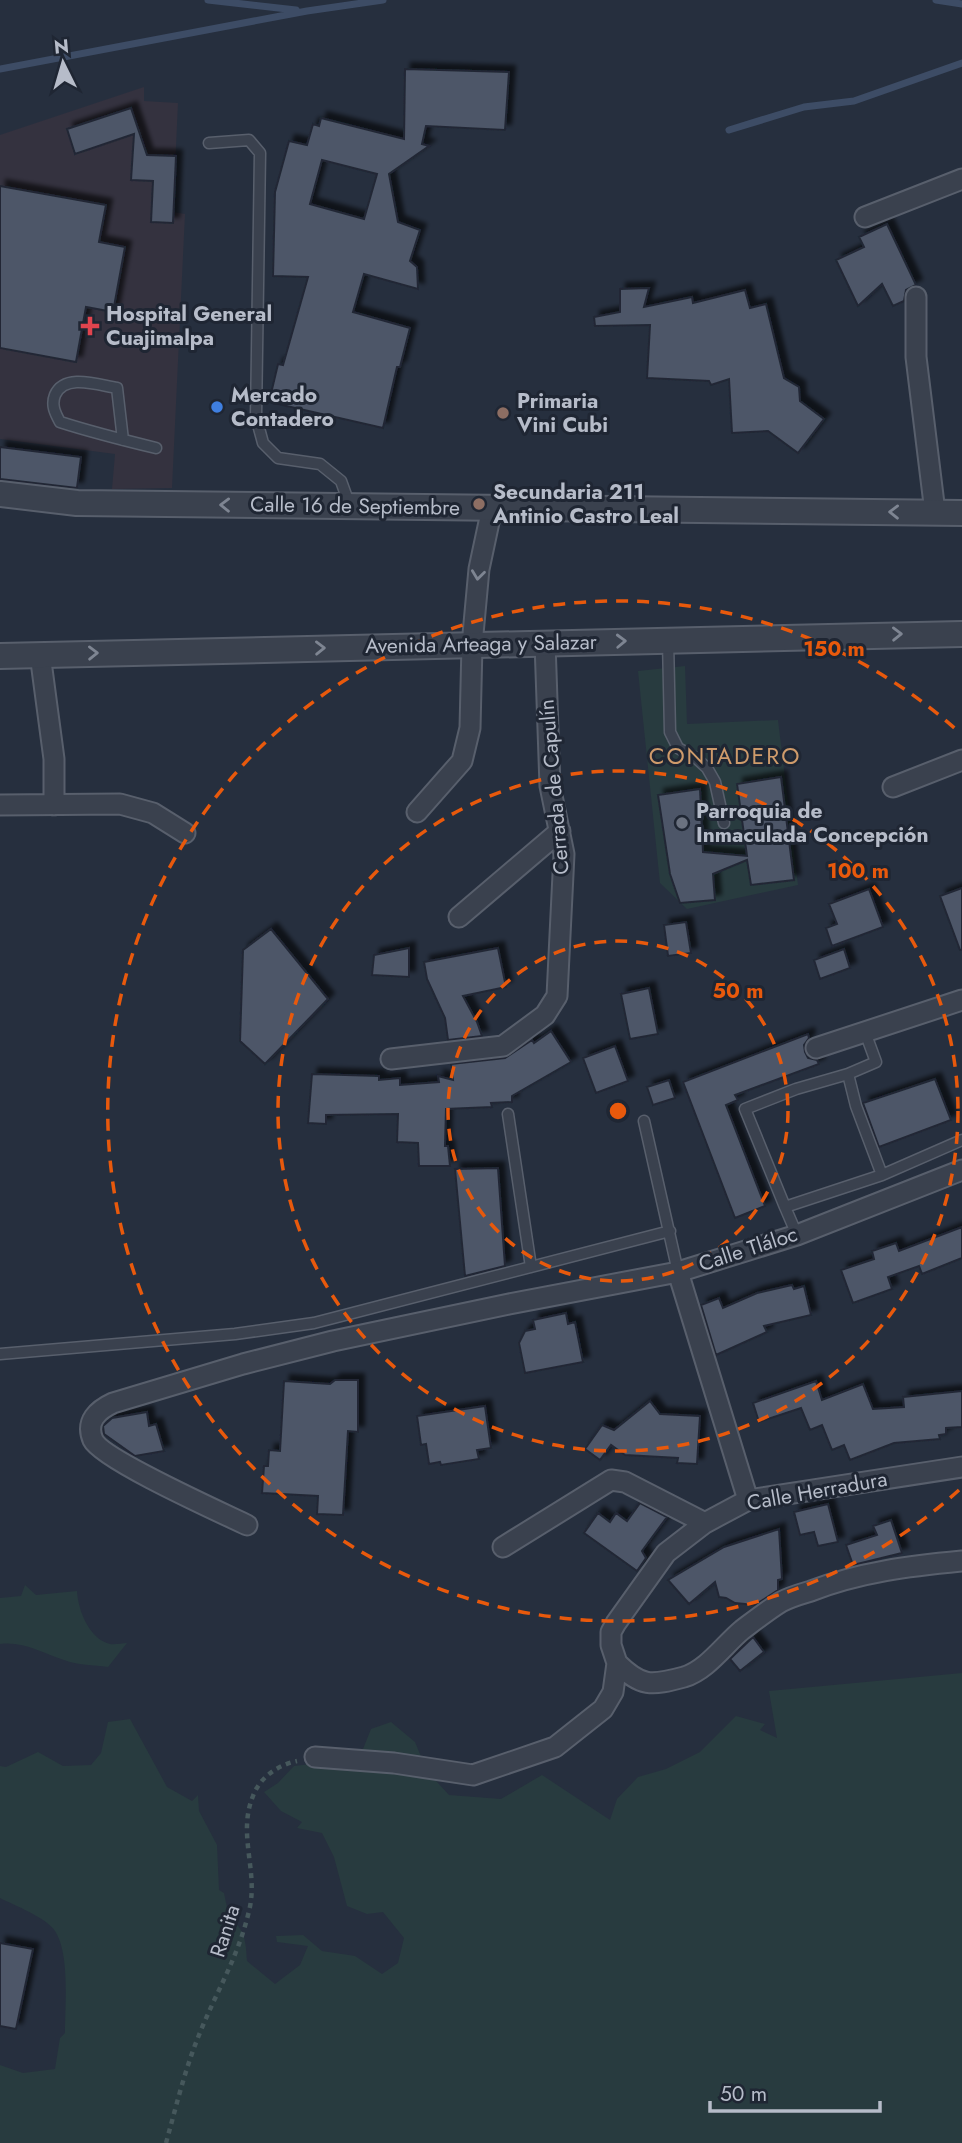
<svg xmlns="http://www.w3.org/2000/svg" width="962" height="2143" viewBox="0 0 962 2143" font-family="Jost,sans-serif">
  <style>
    .medical { fill: #34323f }
    .green { fill: #283b3f }
    .lines { fill: none; stroke-linecap: round; stroke-linejoin: round }
    .stream { stroke: #3d4c65; stroke-width: 7 }
    .building { fill: #4d5667; stroke: #212835; stroke-width: 2; fill-rule: evenodd; filter: url(#shadow) }
    .service-casing { stroke: #585f6c; stroke-width: 13 }
    .minor-casing { stroke: #585f6c; stroke-width: 23 }
    .tertiary-casing { stroke: #585f6c; stroke-width: 28 }
    .path { stroke: #46585c; stroke-width: 4.5; stroke-dasharray: 5 5; stroke-linecap: butt }
    .service { stroke: #3a414e; stroke-width: 10 }
    .minor { stroke: #3a414e; stroke-width: 19 }
    .tertiary { stroke: #3a414e; stroke-width: 24 }
    .oneway { stroke: #7e8592 }
    .ring { fill: none; stroke: #e8590c; stroke-width: 3.5; stroke-dasharray: 12 9 }
    .health-dot { fill: #e0444e; stroke: #1f2633; stroke-width: 2.5 }
    .shop-dot { fill: #3f7fe0; stroke: #1f2633; stroke-width: 2.5 }
    .education-dot { fill: #8d6e63; stroke: #1f2633; stroke-width: 2.5 }
    .worship-dot { fill: #6b7280; stroke: #1f2633; stroke-width: 2.5 }
    .labels { text-anchor: middle; stroke-width: 6; stroke-linejoin: round; paint-order: stroke }
    .poi-label { font-size: 21px; font-weight: bold; fill: #b6bcc9; stroke: #1f2633; text-anchor: start }
    .street-label { font-size: 21px; fill: #b6bcc9; stroke: #1f2633 }
    .neighbourhood-label { font-size: 23px; letter-spacing: 2px; fill: #cf9b6b; stroke: #1f2633 }
    .centre { fill: #e8590c; stroke: #1f2633; stroke-width: 3.5 }
    .ring-label { font-size: 21px; text-anchor: middle; font-weight: bold; fill: #e8590c; stroke: #1f2633; stroke-width: 6; stroke-linejoin: round; paint-order: stroke }
  </style>
  <defs>
    <filter id="shadow"><feDropShadow dx="6" dy="-6" stdDeviation="2" flood-color="#0009"/></filter>
  </defs>
  <rect width="100%" height="100%" fill="#262f3e"/>
  <path class="medical" d="M 144,87 L 144,101 L 178,103 L 173,212 L 185,214 L 172,488 L 112,489 L 115,454 L 0,439 L 0,135 Z"/>
  <path class="green" d="M 685,666 L 687,724 L 778,720 L 798,885 L 687,909 L 660,883 L 638,671 Z
    M 25,1585 L 36,1595 L 77,1591 C 78,1610 89,1639 110,1644 C 115,1645 122,1643 127,1643 L 108,1667 C 94,1665 77,1665 64,1660 C 42,1653 24,1641 0,1644 L 0,1598 L 21,1596 Z
    M 962,1673 L 962,2143 L 0,2143 L 0,2065 L 23,2073 L 55,2069 L 60,2038 L 65,2033 C 65,2005 70,1954 55,1931 C 47,1918 14,1905 0,1898 L 0,1766 L 6,1767 L 38,1752 L 63,1766 L 91,1765 L 101,1753 L 108,1722 L 130,1719 L 167,1787 L 192,1801 L 198,1795 L 199,1811 L 217,1845 L 219,1890 L 224,1893 L 229,1917 C 245,1929 246,1942 247,1961 L 275,1984 L 300,1965 L 308,1946 L 277,1942 L 276,1936 L 303,1935 L 322,1951 L 355,1956 L 382,1974 L 398,1963 L 404,1938 L 383,1912 L 367,1914 L 347,1906 L 334,1857 L 322,1833 L 297,1828 L 302,1822 L 281,1811 L 264,1792 L 278,1783 L 294,1766 L 347,1760 L 363,1749 L 371,1729 L 391,1722 L 415,1742 L 427,1771 L 449,1795 L 501,1799 L 542,1775 L 610,1820 L 617,1799 L 638,1777 L 666,1769 L 700,1752 L 736,1716 L 765,1724 L 760,1730 L 777,1738 L 769,1691 Z"/>
  <g class="lines">
    <path class="stream" d="M 208,0 L 296,10
      M 936,0 L 962,4
      M 0,69 L 307,11 L 383,0
      M 729,130 L 804,107 L 854,101 L 962,63"/>
  </g>
  <path class="building" d="M 405,69 L 509,72 L 505,130 L 426,126 L 422,144 L 429,146 L 389,174 L 398,222 L 420,230 L 410,261 L 417,267 L 418,289 L 364,274 L 353,312 L 410,328 L 400,367 L 397,367 L 383,428 L 269,402 L 278,364 L 283,365 L 308,277 L 273,276 L 275,192 L 289,141 L 307,145 L 313,124 L 319,126 L 321,118 L 404,139 ZM 322,160 L 377,174 L 364,219 L 310,204 Z
    M 131,108 L 147,155 L 176,156 L 173,223 L 151,222 L 153,181 L 131,180 L 134,134 L 75,154 L 67,129 Z
    M 0,186 L 106,205 L 99,242 L 125,247 L 113,312 L 86,307 L 76,362 L 0,348 Z
    M 887,224 L 916,285 L 906,290 L 904,301 L 893,306 L 882,284 L 858,306 L 836,260 L 864,247 L 859,237 Z
    M 649,288 L 644,307 L 692,297 L 693,303 L 745,290 L 750,308 L 766,304 L 784,378 L 799,387 L 800,401 L 824,419 L 798,453 L 768,431 L 732,433 L 729,379 L 711,385 L 709,381 L 647,378 L 650,325 L 595,326 L 594,317 L 620,312 L 620,289 Z
    M 0,447 L 81,457 L 77,488 L 0,479 Z
    M 781,777 L 794,880 L 751,885 L 747,860 L 713,874 L 715,900 L 680,903 L 670,874 L 658,795 L 700,789 L 703,852 L 747,856 L 737,784 Z
    M 962,888 L 962,950 L 960,950 L 940,896 Z
    M 869,889 L 883,927 L 832,946 L 826,928 L 837,924 L 829,904 Z
    M 686,922 L 691,953 L 668,956 L 664,925 Z
    M 271,929 L 328,999 L 265,1064 L 240,1041 L 243,950 Z
    M 409,948 L 409,977 L 372,975 L 374,955 Z
    M 498,948 L 506,987 L 463,996 L 477,1022 L 482,1036 L 448,1040 L 445,1018 L 427,979 L 424,962 Z
    M 844,949 L 850,968 L 820,979 L 814,960 Z
    M 649,988 L 658,1034 L 630,1039 L 621,994 Z
    M 551,1031 L 571,1062 L 512,1096 L 512,1102 L 491,1103 L 492,1107 L 446,1109 L 445,1146 L 448,1146 L 450,1166 L 419,1166 L 418,1143 L 397,1142 L 398,1114 L 326,1115 L 326,1124 L 308,1123 L 312,1074 L 379,1076 L 379,1080 L 400,1078 L 400,1085 L 439,1082 L 438,1076 L 453,1080 L 451,1064 L 505,1058 L 532,1040 L 534,1043 Z
    M 808,1034 L 809,1038 L 804,1045 L 805,1052 L 808,1058 L 817,1060 L 819,1064 L 735,1095 L 738,1100 L 726,1105 L 765,1206 L 735,1218 L 683,1082 Z
    M 615,1046 L 628,1081 L 596,1093 L 583,1058 Z
    M 935,1079 L 951,1120 L 879,1147 L 863,1103 Z
    M 669,1080 L 675,1098 L 653,1105 L 647,1087 Z
    M 498,1168 L 505,1266 L 465,1276 L 455,1169 Z
    M 962,1227 L 962,1258 L 922,1274 L 919,1266 L 888,1277 L 892,1289 L 853,1303 L 841,1270 L 874,1259 L 872,1251 L 896,1243 L 899,1251 Z
    M 792,1285 L 794,1289 L 804,1286 L 811,1315 L 764,1326 L 767,1332 L 716,1355 L 701,1305 L 719,1298 L 723,1308 L 757,1293 Z
    M 566,1313 L 568,1324 L 575,1322 L 583,1362 L 525,1373 L 519,1343 L 525,1331 L 535,1329 L 533,1320 Z
    M 335,1380 L 358,1380 L 358,1432 L 348,1431 L 343,1515 L 317,1514 L 318,1496 L 262,1493 L 264,1466 L 268,1466 L 269,1450 L 280,1451 L 284,1381 L 330,1384 Z
    M 816,1381 L 822,1400 L 863,1384 L 873,1409 L 904,1407 L 903,1397 L 962,1391 L 962,1427 L 946,1428 L 946,1434 L 939,1435 L 940,1439 L 894,1443 L 850,1460 L 844,1445 L 832,1450 L 822,1425 L 810,1430 L 801,1408 L 759,1422 L 753,1403 Z
    M 650,1401 L 660,1414 L 700,1416 L 697,1464 L 677,1463 L 678,1458 L 625,1455 L 611,1445 L 600,1460 L 585,1449 L 602,1425 L 614,1430 Z
    M 485,1406 L 491,1448 L 477,1450 L 479,1459 L 441,1465 L 440,1462 L 429,1464 L 426,1444 L 421,1445 L 417,1416 Z
    M 147,1412 L 149,1426 L 156,1424 L 164,1451 L 135,1456 L 104,1434 L 103,1426 L 112,1418 Z
    M 640,1503 L 667,1517 L 642,1551 L 646,1558 L 637,1571 L 584,1533 L 598,1513 L 610,1522 L 616,1513 L 627,1521 Z
    M 828,1504 L 838,1542 L 818,1546 L 814,1532 L 800,1535 L 794,1512 Z
    M 891,1520 L 902,1553 L 853,1565 L 846,1545 L 877,1535 L 873,1526 Z
    M 779,1529 L 782,1579 L 778,1580 L 778,1590 L 755,1605 L 735,1603 L 726,1598 L 719,1597 L 715,1582 L 689,1604 L 668,1580 L 724,1547 Z
    M 753,1637 L 764,1652 L 740,1671 L 730,1659 Z
    M 0,1943 L 33,1949 L 16,2029 L 0,2026 Z"/>
  <g class="lines">
    <g class="service-casing">
      <path id="service" d="M 209,143 L 249,140 L 260,153 L 256,417 L 263,443 L 278,458 L 320,464 L 341,481 L 350,506
        M 123,440 L 117,388 C 98,385 65,373 55,395 C 51,405 55,413 60,422 C 91,432 123,440 156,448
        M 668,640 L 670,732 L 678,748 L 696,758 L 707,768 L 715,782 L 724,823
        M 865,1032 L 876,1062 L 848,1074 L 796,1089 L 745,1109 L 785,1207 L 882,1175 L 962,1140
        M 848,1074 L 856,1106 L 882,1175
        M 508,1114 L 531,1267
        M 644,1121 L 678,1272
        M 785,1207 L 797,1235
        M 0,1354 L 235,1334 L 314,1323 L 670,1231"/>
    </g>
    <g class="minor-casing">
      <path id="minor" d="M 865,217 L 962,179
        M 916,297 L 916,357 L 935,512
        M 40,654 L 54,759 L 54,805
        M 893,787 L 962,760
        M 0,805 L 120,804 L 153,813 L 185,833
        M 417,812 L 462,761 L 470,728 L 472,645 L 479,569 L 492,508
        M 459,917 L 560,831
        M 816,1048 L 962,1000
        M 391,1059 L 503,1046 L 545,1015 L 557,996 L 564,854 L 550,786 L 545,643
        M 678,1272 L 748,1500
        M 247,1525 C 222,1513 102,1459 93,1440 C 85,1421 98,1410 113,1403 L 243,1364 L 333,1341 L 509,1304 L 678,1272 L 797,1235 L 962,1170
        M 503,1547 L 611,1480 L 625,1482 L 705,1523
        M 617,1663 C 641,1687 651,1686 684,1677 C 707,1670 724,1645 742,1630 C 754,1621 768,1610 781,1602 C 790,1597 801,1594 811,1591 C 860,1572 910,1566 962,1561
        M 315,1757 L 394,1763 L 473,1775 L 555,1747 L 603,1709 L 613,1692 L 617,1663 L 611,1645 L 611,1632 L 616,1623 L 666,1553 L 705,1523 L 748,1500 L 962,1467"/>
    </g>
    <g class="tertiary-casing">
      <path id="tertiary" d="M 0,494 L 77,503 L 962,513
        M 0,656 L 962,634"/>
    </g>
    <path class="path" d="M 166,2143 C 176,2107 185,2069 199,2035 C 216,1992 238,1958 249,1911 C 259,1872 237,1835 253,1796 C 260,1777 278,1765 297,1761"/>
    <use href="#service" class="service"/>
    <use href="#minor" class="minor"/>
    <use href="#tertiary" class="tertiary"/>
  </g>
  <defs><path id="oneway-chevron" d="M-2-3.5L2.5 0L-2 3.5" fill="none" stroke-width="1.6" stroke-linecap="round" stroke-linejoin="round" transform="scale(1.75)"/></defs>
  <g class="oneway">
    <use href="#oneway-chevron" transform="translate(225 505) rotate(-179)"/>
    <use href="#oneway-chevron" transform="translate(894 512) rotate(-179)"/>
    <use href="#oneway-chevron" transform="translate(478 575) rotate(97)"/>
    <use href="#oneway-chevron" transform="translate(897 634) rotate(-1)"/>
    <use href="#oneway-chevron" transform="translate(621 641) rotate(-2)"/>
    <use href="#oneway-chevron" transform="translate(320 648) rotate(-1)"/>
    <use href="#oneway-chevron" transform="translate(93 653) rotate(-1)"/>
  </g>
  <g class="ring">
    <circle cx="618" cy="1111" r="170"/>
    <circle cx="618" cy="1111" r="340"/>
    <path d="M959 1490A510 510 0 1 1 959 732"/>
  </g>
  <path class="health-dot" d="M86.5 315.5h7v7h7v7h-7v7h-7v-7h-7v-7h7z"/>
  <circle class="shop-dot" cx="217" cy="407" r="7"/>
  <g class="education-dot">
    <circle cx="503" cy="413" r="7"/>
    <circle cx="479" cy="504" r="7"/>
  </g>
  <circle class="worship-dot" cx="682" cy="823" r="7"/>
  <g class="labels">
    <g class="poi-label">
      <text x="106" y="321">Hospital General<tspan x="106" dy="24">Cuajimalpa</tspan></text>
      <text x="231" y="402">Mercado<tspan x="231" dy="24">Contadero</tspan></text>
      <text x="517" y="408">Primaria<tspan x="517" dy="24">Vini Cubi</tspan></text>
      <text x="493" y="499">Secundaria 211<tspan x="493" dy="24">Antinio Castro Leal</tspan></text>
      <text x="696" y="818">Parroquia de<tspan x="696" dy="24">Inmaculada Concepción</tspan></text>
    </g>
    <g class="street-label">
      <text transform="translate(355 506) rotate(1)" y="7">Calle 16 de Septiembre</text>
      <text transform="translate(481 644) rotate(-1)" y="7">Avenida Arteaga y Salazar</text>
      <text transform="translate(554 787) rotate(-95)" y="7">Cerrada de Capulín</text>
      <text transform="translate(748 1249) rotate(-18)" y="7">Calle Tláloc</text>
      <text transform="translate(817 1491) rotate(-10)" y="7">Calle Herradura</text>
      <text transform="translate(225 1931) rotate(-72)" y="7">Ranita</text>
    </g>
    <g class="neighbourhood-label">
      <text x="725" y="764">CONTADERO</text>
    </g>
  </g>
  <circle cx="618" cy="1111" r="10" class="centre"/>
  <g class="ring-label">
    <text x="834" y="656">150 m</text>
    <text x="858" y="878">100 m</text>
    <text x="738" y="998">50 m</text>
  </g>
  <g transform="translate(63 63) rotate(355)" stroke="#1f2633" stroke-width="5" paint-order="stroke">
  <path d="M0-5L12 26L0 18L-12 26Z" fill="#b6bcc9"/>
  <text y="-10" font-size="19" font-weight="bold" text-anchor="middle" fill="#b6bcc9">N</text>
  </g>
  <path d="M710 2101v10h170v-10" fill="none" stroke="#b6bcc9" stroke-width="3.5"/>
  <text x="720" y="2101" font-size="21" fill="#b6bcc9" stroke="#1f2633" stroke-width="5" paint-order="stroke">50 m</text>
</svg>
